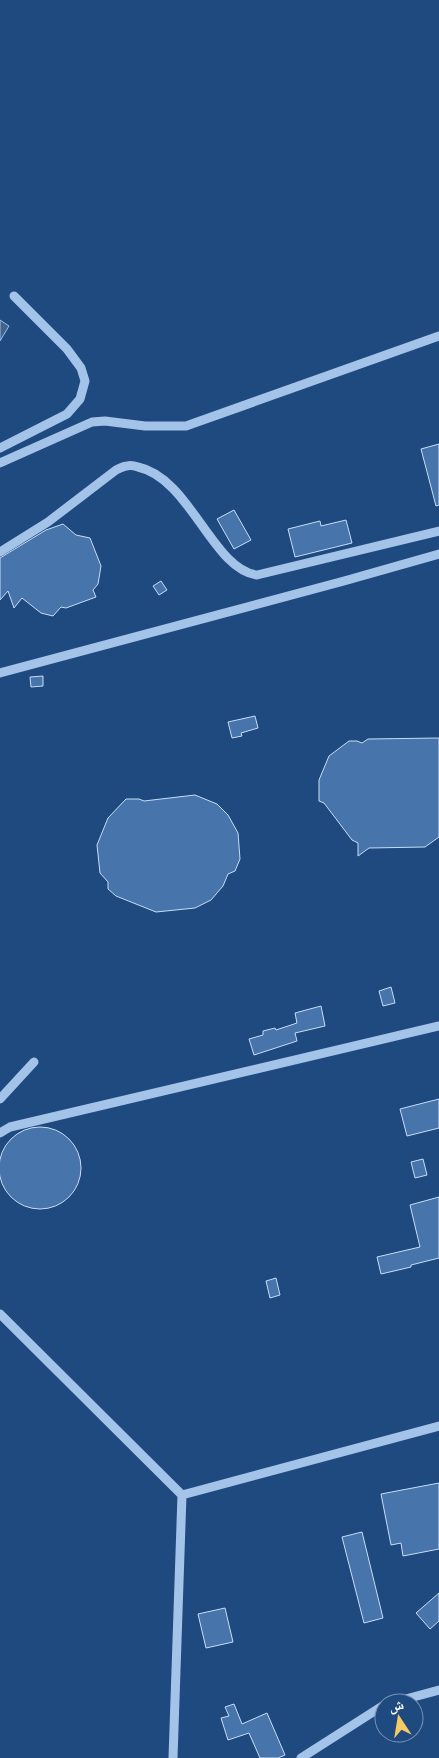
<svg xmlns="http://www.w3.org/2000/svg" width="439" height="1758" viewBox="0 0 439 1758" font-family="'Work Sans','Noto Naskh Arabic',sans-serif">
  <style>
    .water { fill: #43638b; stroke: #98beea }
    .building { fill: #4774aa; stroke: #c8ddf6 }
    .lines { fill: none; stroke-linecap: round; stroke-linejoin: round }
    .minor { stroke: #a4c3e8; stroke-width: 9 }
  </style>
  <rect width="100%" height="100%" fill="#1f4a80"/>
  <path class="water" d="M 0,320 L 9,326 L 0,341 Z"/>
  <path class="building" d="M 439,444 L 439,505 L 436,506 L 421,449 Z
    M 234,510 L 251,540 L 234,549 L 217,519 Z
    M 346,520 L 352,543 L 295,557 L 288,529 L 320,521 L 321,526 Z
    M 63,524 L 76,535 L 90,538 L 101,566 L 98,584 L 93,590 L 96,597 L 66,608 L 61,607 L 53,616 L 41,613 L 22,598 L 14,608 L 8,591 L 0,600 L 0,558 L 46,530 Z
    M 161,581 L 167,590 L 159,595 L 153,586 Z
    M 43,676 L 43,686 L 31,687 L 30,677 Z
    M 255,716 L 258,728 L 241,733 L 242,736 L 232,738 L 228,722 Z
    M 439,738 L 439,837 L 425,847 L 369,848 L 358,856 L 358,843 L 352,840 L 324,803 L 319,801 L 319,780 L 329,756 L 349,741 L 357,741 L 362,743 L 368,739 Z
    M 195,795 L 217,804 L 228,815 L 238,833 L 240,859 L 235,871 L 228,874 L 223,886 L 211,900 L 195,908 L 156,912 L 116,896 L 108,889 L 108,882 L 100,873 L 97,845 L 108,818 L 126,799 L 139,799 L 144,801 Z
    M 391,987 L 395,1003 L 383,1006 L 379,991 Z
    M 321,1006 L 325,1026 L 295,1033 L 297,1041 L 254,1055 L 249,1039 L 263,1035 L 263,1031 L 275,1028 L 276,1030 L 297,1023 L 295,1013 Z
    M 439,1099 L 439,1128 L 407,1136 L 400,1109 Z
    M-1 1168a41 41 0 1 1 82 0a41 41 0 1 1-82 0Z
    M 423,1159 L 427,1175 L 415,1178 L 411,1162 Z
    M 439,1197 L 439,1258 L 411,1265 L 411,1267 L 381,1274 L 377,1257 L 420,1247 L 410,1205 Z
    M 276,1278 L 280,1295 L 270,1298 L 266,1281 Z
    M 439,1483 L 439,1549 L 403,1556 L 401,1543 L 391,1545 L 381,1494 Z
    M 362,1532 L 383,1618 L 364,1623 L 342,1537 Z
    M 439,1593 L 439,1621 L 430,1629 L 416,1613 Z
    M 225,1608 L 233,1642 L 206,1648 L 198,1614 Z
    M 234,1704 L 242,1724 L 267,1713 L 285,1755 L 278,1758 L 260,1758 L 249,1733 L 228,1740 L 221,1718 L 229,1716 L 225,1707 Z"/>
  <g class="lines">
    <path class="minor" d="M 0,448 L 67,414 L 80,399 L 85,381 L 81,368 L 67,349 L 14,296
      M 0,463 L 92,422 L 105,421 L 145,426 L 186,426 L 439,336
      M 0,552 L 48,522 L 116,470 C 120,468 124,466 127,466 C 131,465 135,466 138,467 C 190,478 213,570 257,575 L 439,531
      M 0,673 L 344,581 L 439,554
      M 0,1099 L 34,1062
      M 0,1133 L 10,1127 L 439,1026
      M 0,1314 L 182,1495 L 173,1758
      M 182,1495 L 439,1426
      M 391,1703 L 439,1690
      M 301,1758 L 384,1705"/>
  </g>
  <g transform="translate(399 1718) rotate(348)"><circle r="24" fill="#1f4a80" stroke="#7992b3"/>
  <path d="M0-4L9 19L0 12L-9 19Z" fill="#f6cb64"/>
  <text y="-8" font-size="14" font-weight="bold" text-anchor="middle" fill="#ffffff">ش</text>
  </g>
</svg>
